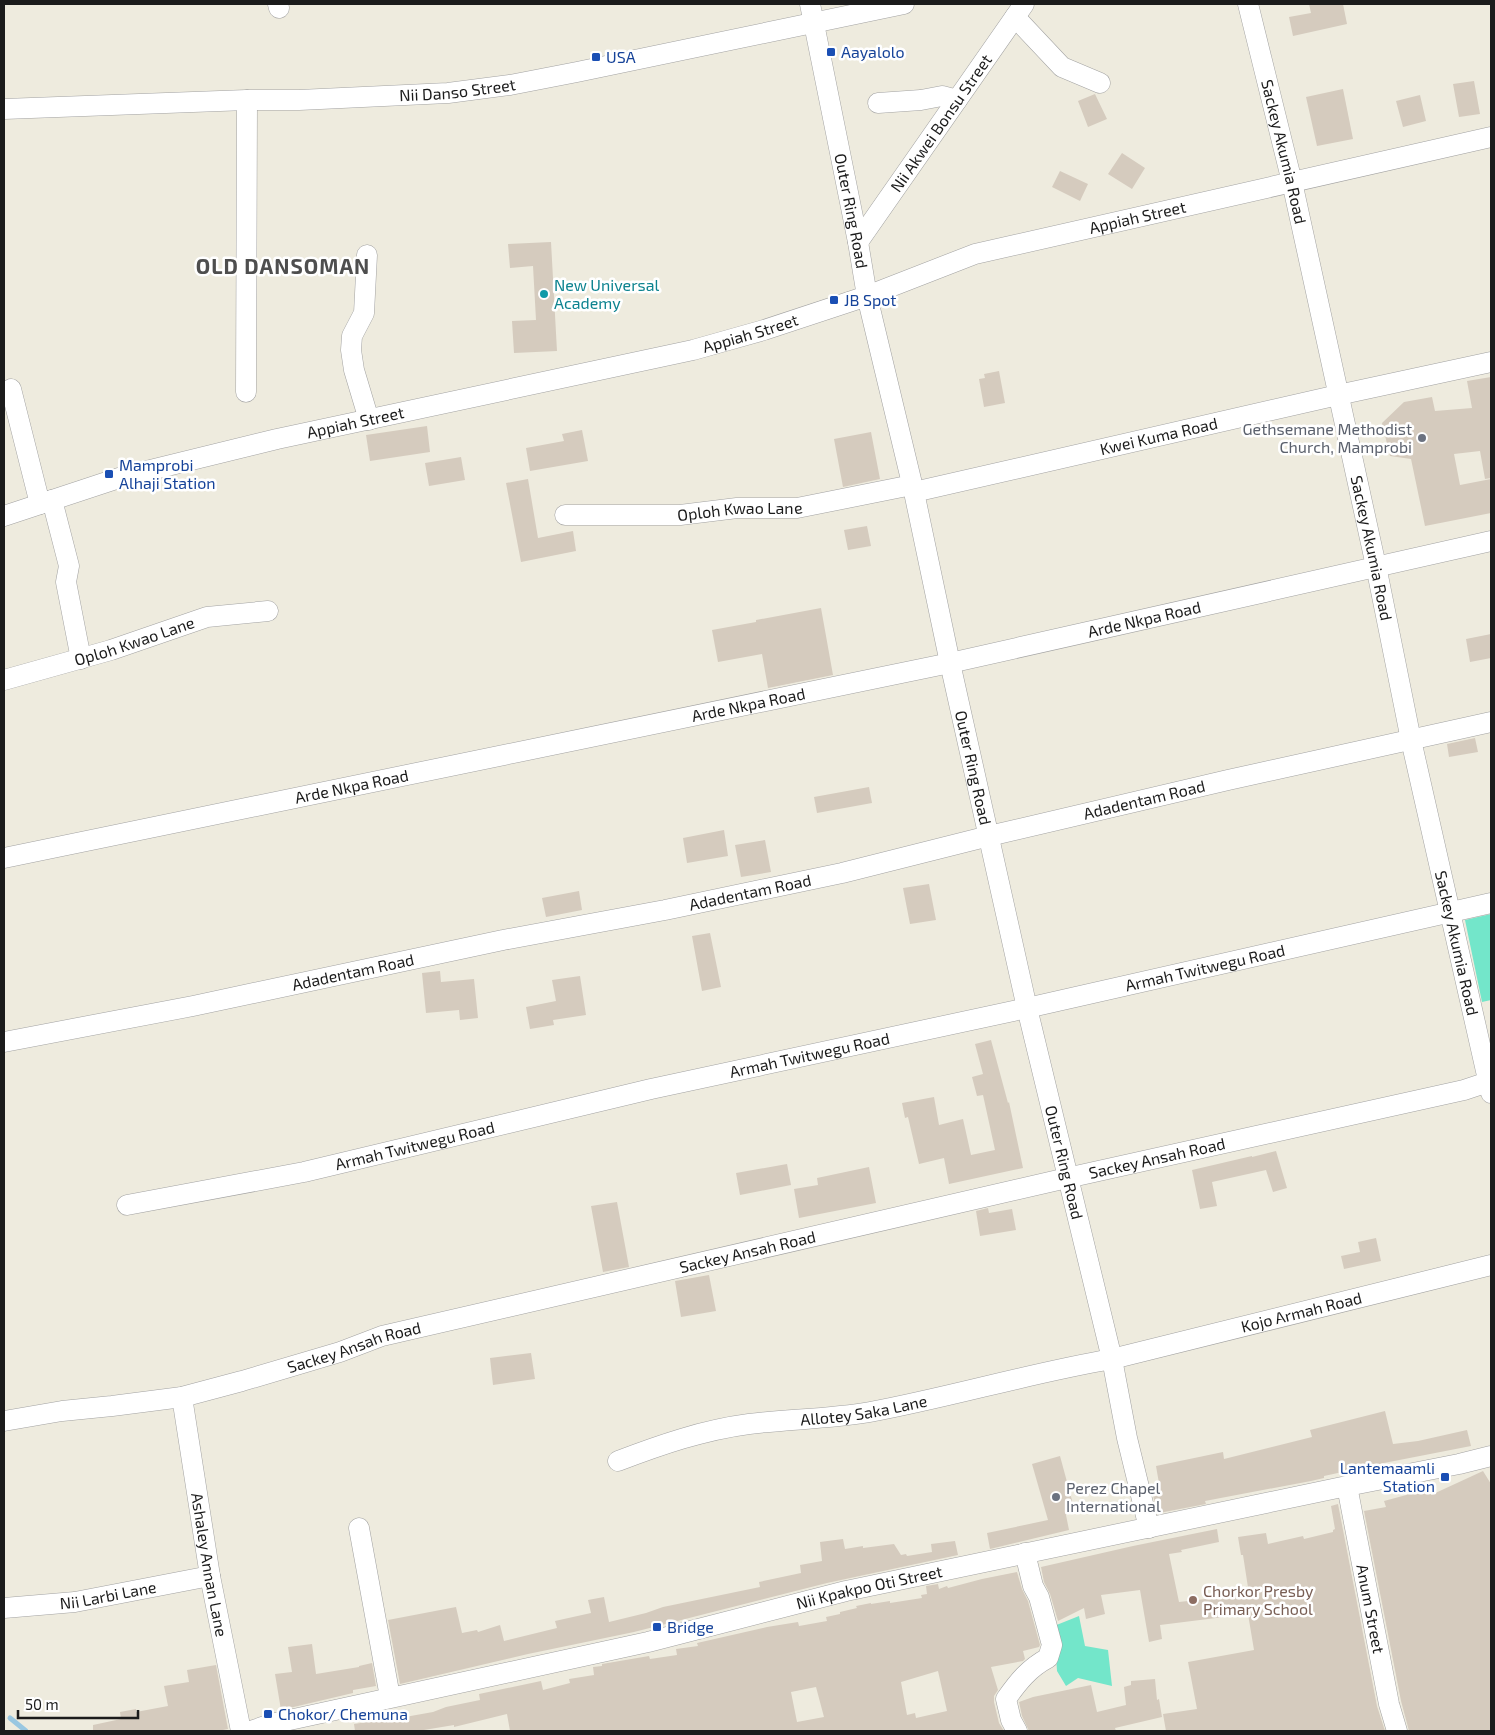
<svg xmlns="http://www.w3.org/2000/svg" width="1495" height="1735" viewBox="0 0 1495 1735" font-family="'Exo 2',sans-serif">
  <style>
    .pitch { fill: #73e6ca }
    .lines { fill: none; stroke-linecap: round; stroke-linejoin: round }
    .stream { stroke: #99c7e1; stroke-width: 5 }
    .building { fill: #d5cbbe; fill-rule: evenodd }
    .minor-casing { stroke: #a2a2a2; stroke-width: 21 }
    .minor { stroke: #fff; stroke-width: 20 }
    .transit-dot { fill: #1a4fb4; stroke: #fff; stroke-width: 2 }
    .culture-dot { fill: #0f9aa8; stroke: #fff; stroke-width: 2 }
    .worship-dot { fill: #6b7280; stroke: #fff; stroke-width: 2 }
    .education-dot { fill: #8d6e63; stroke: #fff; stroke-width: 2 }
    .labels { text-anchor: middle; stroke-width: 5; stroke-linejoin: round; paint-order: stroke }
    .transit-label { font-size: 16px; fill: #164399; stroke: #fff; text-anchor: start }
    .street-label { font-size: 16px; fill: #1b1b1b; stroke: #fff }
    .culture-label { font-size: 16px; fill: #0d838f; stroke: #fff; text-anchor: start }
    .worship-label { font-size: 16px; fill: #5b616d; stroke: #fff; text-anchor: end }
    .education-label { font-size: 16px; fill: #785e54; stroke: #fff; text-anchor: start }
    .district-label { font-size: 21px; font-weight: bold; letter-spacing: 1px; fill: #4e4e4e; stroke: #fff }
  </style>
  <rect width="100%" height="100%" fill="#eeebde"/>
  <path class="pitch" d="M 1491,914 L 1491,1000 L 1482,1002 L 1465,920 Z
    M 1079,1616 L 1085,1646 L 1108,1650 L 1112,1686 L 1078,1678 L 1066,1686 L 1057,1671 L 1054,1626 Z"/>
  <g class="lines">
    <path class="stream" d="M 10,1718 L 26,1731"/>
  </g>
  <path class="building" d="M 1309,4 L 1343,4 L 1347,24 L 1293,36 L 1289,17 L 1311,13 Z
    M 1474,81 L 1480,114 L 1459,117 L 1453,84 Z
    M 1343,89 L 1353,139 L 1317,146 L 1306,97 Z
    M 1095,94 L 1107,119 L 1088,127 L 1078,101 Z
    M 1420,95 L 1426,121 L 1403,127 L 1396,101 Z
    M 1122,153 L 1145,168 L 1132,189 L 1108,174 Z
    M 1060,171 L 1088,184 L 1080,201 L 1052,187 Z
    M 551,242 L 557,351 L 514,353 L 512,321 L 536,320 L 533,266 L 510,268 L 508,244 Z
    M 999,371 L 1005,403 L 984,407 L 979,379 L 985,378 L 984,374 Z
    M 1491,377 L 1491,478 L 1485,479 L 1480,451 L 1454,454 L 1460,485 L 1491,479 L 1491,513 L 1425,526 L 1411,459 L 1390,456 L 1382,423 L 1404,402 L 1432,397 L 1435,411 L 1472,408 L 1467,381 Z
    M 427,426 L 430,452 L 370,461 L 366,435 Z
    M 582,430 L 588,461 L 530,471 L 526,448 L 564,441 L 562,434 Z
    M 871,432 L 880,479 L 843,487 L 834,439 Z
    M 461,457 L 465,480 L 429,486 L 425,463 Z
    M 528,479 L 538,538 L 573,531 L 576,551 L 521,562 L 506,483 Z
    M 867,526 L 871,546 L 848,550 L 844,530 Z
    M 821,608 L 833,675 L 768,688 L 762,654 L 718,662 L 712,630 L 756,622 L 756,620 Z
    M 1491,634 L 1491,658 L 1470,662 L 1466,639 Z
    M 1475,738 L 1478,752 L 1449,757 L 1447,744 Z
    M 869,787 L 872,803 L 817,813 L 814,797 Z
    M 724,830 L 728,856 L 687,863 L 683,838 Z
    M 765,840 L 771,872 L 741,877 L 735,845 Z
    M 929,884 L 936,920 L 910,924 L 903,888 Z
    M 579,891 L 582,910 L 546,917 L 542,898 Z
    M 710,933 L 721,987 L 702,991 L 692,936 Z
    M 440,971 L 441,982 L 474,979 L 478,1018 L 460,1020 L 459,1010 L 426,1013 L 422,973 Z
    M 580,976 L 586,1015 L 553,1020 L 554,1025 L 530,1029 L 526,1007 L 556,1001 L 552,980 Z
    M 991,1040 L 1008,1103 L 1009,1102 L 1023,1168 L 949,1184 L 944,1158 L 919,1164 L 908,1117 L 905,1118 L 902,1103 L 934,1097 L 939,1125 L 963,1119 L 971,1155 L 995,1150 L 983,1095 L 977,1096 L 972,1077 L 983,1074 L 975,1044 Z
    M 1276,1151 L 1287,1188 L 1273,1192 L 1266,1170 L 1212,1182 L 1217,1206 L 1200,1209 L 1192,1170 L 1252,1156 L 1252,1157 Z
    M 787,1164 L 791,1185 L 740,1195 L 736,1173 Z
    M 869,1167 L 876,1203 L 799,1218 L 794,1189 L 818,1185 L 817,1178 Z
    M 617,1202 L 629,1267 L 603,1272 L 591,1206 Z
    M 988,1208 L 989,1213 L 1012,1209 L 1016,1230 L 980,1236 L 976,1211 Z
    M 1376,1238 L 1381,1261 L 1344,1269 L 1341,1256 L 1360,1252 L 1358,1242 Z
    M 709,1275 L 716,1311 L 681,1317 L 675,1281 Z
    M 531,1353 L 535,1379 L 493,1385 L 490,1358 Z
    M 1385,1411 L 1393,1444 L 1418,1441 L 1467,1430 L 1471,1446 L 1384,1463 L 1324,1476 L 1324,1478 L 1311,1481 L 1205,1501 L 1206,1504 L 1159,1513 L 1157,1512 L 1152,1491 L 1160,1489 L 1156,1466 L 1223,1452 L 1224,1459 L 1312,1437 L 1310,1430 Z
    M 1060,1456 L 1073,1504 L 1066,1515 L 1069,1530 L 990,1549 L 987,1533 L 1048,1520 L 1032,1464 Z
    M 1483,1471 L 1491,1484 L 1491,1731 L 1409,1731 L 1401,1701 L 1364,1511 L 1386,1507 L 1384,1501 L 1410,1494 L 1409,1486 L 1427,1482 L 1431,1495 Z
    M 1338,1504 L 1377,1706 L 1385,1731 L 1166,1731 L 1163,1714 L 1197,1709 L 1188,1662 L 1254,1650 L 1248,1614 L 1160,1625 L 1162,1639 L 1149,1642 L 1140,1590 L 1101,1595 L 1105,1614 L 1086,1619 L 1084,1608 L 1058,1621 L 1050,1594 L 1044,1582 L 1041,1567 L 1133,1546 L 1217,1529 L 1219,1542 L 1181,1550 L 1182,1552 L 1169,1554 L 1179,1602 L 1249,1594 L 1243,1555 L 1241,1555 L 1238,1537 L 1266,1533 L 1268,1544 L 1303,1536 L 1304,1539 L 1333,1532 L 1333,1530 L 1335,1529 L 1331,1506 Z
    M 843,1539 L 845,1549 L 863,1546 L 863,1548 L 894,1544 L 901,1555 L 906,1554 L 907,1556 L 932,1552 L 931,1544 L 955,1541 L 958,1555 L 827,1583 L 634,1632 L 528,1654 L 400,1684 L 388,1620 L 456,1607 L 462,1633 L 477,1630 L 478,1632 L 500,1625 L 504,1641 L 557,1628 L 555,1621 L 591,1613 L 588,1600 L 604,1597 L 609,1622 L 646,1613 L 663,1607 L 760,1587 L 759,1582 L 801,1573 L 800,1565 L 822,1561 L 820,1542 Z
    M 1017,1572 L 1022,1589 L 1028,1601 L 1040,1645 L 1039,1647 L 1023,1651 L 1025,1659 L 1023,1661 L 991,1667 L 998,1690 L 994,1696 L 994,1702 L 999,1723 L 1004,1731 L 510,1731 L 507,1714 L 454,1727 L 454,1725 L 418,1731 L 355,1731 L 354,1724 L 386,1719 L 385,1714 L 404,1711 L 405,1717 L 433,1712 L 446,1707 L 480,1700 L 479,1694 L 541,1681 L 543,1690 L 570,1683 L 569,1679 L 594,1675 L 593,1667 L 602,1666 L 602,1664 L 649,1656 L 650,1659 L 677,1655 L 676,1649 L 698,1646 L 697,1643 L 767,1627 L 798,1622 L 799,1626 L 827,1621 L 826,1617 L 840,1614 L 840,1612 L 857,1608 L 856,1606 L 871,1603 L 871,1604 L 890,1601 L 890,1603 L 922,1598 L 921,1595 L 927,1594 L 926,1586 L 938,1584 L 939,1589 L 947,1586 L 948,1588 L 982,1579 ZM 938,1671 L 947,1711 L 916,1718 L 915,1713 L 907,1715 L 901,1682 ZM 816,1687 L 824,1717 L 797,1722 L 791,1692 Z
    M 312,1644 L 316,1674 L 359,1667 L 359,1666 L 372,1663 L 376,1686 L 353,1690 L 353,1693 L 281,1710 L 275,1674 L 292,1672 L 288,1647 Z
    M 216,1665 L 228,1729 L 223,1730 L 224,1731 L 93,1731 L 93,1725 L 121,1719 L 120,1712 L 136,1709 L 136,1712 L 168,1706 L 164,1686 L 189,1682 L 187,1670 Z
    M 1155,1679 L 1157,1700 L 1159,1699 L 1162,1717 L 1115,1728 L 1116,1731 L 1029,1731 L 1022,1716 L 1019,1702 L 1033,1697 L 1091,1685 L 1097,1712 L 1126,1705 L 1124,1687 L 1131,1685 L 1131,1681 Z"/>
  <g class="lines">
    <g class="minor-casing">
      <g id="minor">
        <path d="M 278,4 L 279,8"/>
        <path id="s1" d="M 810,4 L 858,242 L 867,296 L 914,492 L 950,663 L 1027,1008 L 1112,1359 L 1127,1438 L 1149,1528"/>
        <path id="s2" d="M 1248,4 L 1292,182 L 1376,566 L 1411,740 L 1491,1093"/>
        <path d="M 1015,17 L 1062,67 L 1100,83"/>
        <path d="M 878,103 L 921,100 L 942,96 L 957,100"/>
        <path id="s3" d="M 4,109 L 247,100 L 299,100 L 448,93 L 510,85 L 577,72 L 904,4"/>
        <path id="s4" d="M 858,242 L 1024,4"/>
        <path d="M 367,255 L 364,313 L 352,336 L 351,350 L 354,370 L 369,420"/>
        <path d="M 11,389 L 40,504"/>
        <path d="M 246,392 L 247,100"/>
        <path id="s5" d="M 914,492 L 1338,395 L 1491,362"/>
        <path d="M 52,500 L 69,566 L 66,582 L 81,659"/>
        <path id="s6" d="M 565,515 L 680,515 L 737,508 L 797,508 L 912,485"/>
        <path id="s7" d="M 4,516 L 122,477 L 277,439 L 693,350 L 764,330 L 867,296 L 975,254 L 1491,137"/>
        <path id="s8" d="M 4,680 L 111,650 L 207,617 L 268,611"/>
        <path id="s9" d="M 4,858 L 950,663 L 1491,541"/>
        <path id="s10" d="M 4,1042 L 193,1006 L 503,940 L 665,910 L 842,873 L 989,836 L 1228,780 L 1491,722"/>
        <path id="s11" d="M 127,1205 L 304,1172 L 651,1089 L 1027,1008 L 1491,903"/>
        <path id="s12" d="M 182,1397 L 210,1576 L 241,1731"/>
        <path id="s13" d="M 4,1421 L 62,1411 L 112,1406 L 182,1397 L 242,1381 L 340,1352 L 382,1336 L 1067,1178 L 1464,1090 L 1491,1081"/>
        <path id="s14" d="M 618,1461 C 660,1445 703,1430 749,1424 C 789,1419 830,1419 870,1412 C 951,1397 1030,1373 1112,1359 L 1491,1265"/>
        <path id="s15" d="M 1347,1486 L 1389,1704 L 1397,1731"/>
        <path d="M 359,1528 L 390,1697"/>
        <path id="s16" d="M 4,1608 L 75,1602 L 210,1576"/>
        <path id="s17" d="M 251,1731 L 271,1724 L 648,1642 L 846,1591 L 1347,1486 L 1459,1464 L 1491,1456"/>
        <path d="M 1017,1731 L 1011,1720 L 1006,1699 C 1018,1682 1029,1668 1048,1658 L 1052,1645 L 1039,1597 L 1033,1586 L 1025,1553"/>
      </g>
    </g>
    <use href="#minor" class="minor"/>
  </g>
  <g class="transit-dot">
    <rect x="826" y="47" width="10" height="10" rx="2.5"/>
    <rect x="591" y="52" width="10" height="10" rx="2.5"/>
    <rect x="829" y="295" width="10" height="10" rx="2.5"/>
    <rect x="104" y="469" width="10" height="10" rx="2.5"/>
    <rect x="1440" y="1472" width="10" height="10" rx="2.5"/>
    <rect x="652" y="1622" width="10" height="10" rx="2.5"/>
    <rect x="263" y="1709" width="10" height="10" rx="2.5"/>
  </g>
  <circle class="culture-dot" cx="544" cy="294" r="5"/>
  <g class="worship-dot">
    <circle cx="1422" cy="438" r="5"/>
    <circle cx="1056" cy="1497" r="5"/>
  </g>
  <circle class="education-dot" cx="1193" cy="1600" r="5"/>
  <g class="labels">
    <g class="transit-label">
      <text x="841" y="58">Aayalolo</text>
      <text x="606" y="63">USA</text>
      <text x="844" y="306">JB Spot</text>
      <text x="119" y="471">Mamprobi<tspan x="119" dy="18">Alhaji Station</tspan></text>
      <text x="1435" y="1474" text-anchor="end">Lantemaamli<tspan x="1435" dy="18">Station</tspan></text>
      <text x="667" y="1633">Bridge</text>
      <text x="278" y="1720">Chokor/ Chemuna</text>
    </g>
    <g class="street-label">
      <text dy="6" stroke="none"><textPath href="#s3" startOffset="454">Nii Danso Street</textPath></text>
      <text dy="6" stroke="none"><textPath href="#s4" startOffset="145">Nii Akwei Bonsu Street</textPath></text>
      <text dy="6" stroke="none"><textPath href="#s2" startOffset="152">Sackey Akumia Road</textPath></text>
      <text dy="6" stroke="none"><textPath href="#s1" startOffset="211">Outer Ring Road</textPath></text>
      <text dy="6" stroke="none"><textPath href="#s7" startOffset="1174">Appiah Street</textPath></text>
      <text dy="6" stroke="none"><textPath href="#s7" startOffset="769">Appiah Street</textPath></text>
      <text dy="6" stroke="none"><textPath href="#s7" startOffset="364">Appiah Street</textPath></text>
      <text dy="6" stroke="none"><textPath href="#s5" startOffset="251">Kwei Kuma Road</textPath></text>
      <text dy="6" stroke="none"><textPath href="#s6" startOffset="175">Oploh Kwao Lane</textPath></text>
      <text dy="6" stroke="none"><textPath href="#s2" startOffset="558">Sackey Akumia Road</textPath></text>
      <text dy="6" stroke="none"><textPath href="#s9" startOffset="1165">Arde Nkpa Road</textPath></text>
      <text dy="6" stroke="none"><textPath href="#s8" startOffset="136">Oploh Kwao Lane</textPath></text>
      <text dy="6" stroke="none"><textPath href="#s9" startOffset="760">Arde Nkpa Road</textPath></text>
      <text dy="6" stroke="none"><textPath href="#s1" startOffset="781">Outer Ring Road</textPath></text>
      <text dy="6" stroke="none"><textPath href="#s9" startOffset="355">Arde Nkpa Road</textPath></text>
      <text dy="6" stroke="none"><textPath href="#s10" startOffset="1166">Adadentam Road</textPath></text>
      <text dy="6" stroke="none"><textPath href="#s10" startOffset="761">Adadentam Road</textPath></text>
      <text dy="6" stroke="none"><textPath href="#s2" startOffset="962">Sackey Akumia Road</textPath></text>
      <text dy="6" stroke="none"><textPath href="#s11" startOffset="1104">Armah Twitwegu Road</textPath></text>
      <text dy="6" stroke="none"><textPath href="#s10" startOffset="356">Adadentam Road</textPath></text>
      <text dy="6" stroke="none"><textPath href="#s11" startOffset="699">Armah Twitwegu Road</textPath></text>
      <text dy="6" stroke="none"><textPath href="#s11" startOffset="294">Armah Twitwegu Road</textPath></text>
      <text dy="6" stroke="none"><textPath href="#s13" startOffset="1184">Sackey Ansah Road</textPath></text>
      <text dy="6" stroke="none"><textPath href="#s1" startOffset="1186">Outer Ring Road</textPath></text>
      <text dy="6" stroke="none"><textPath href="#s13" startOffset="764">Sackey Ansah Road</textPath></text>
      <text dy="6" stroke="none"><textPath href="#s14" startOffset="701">Kojo Armah Road</textPath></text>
      <text dy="6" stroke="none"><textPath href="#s13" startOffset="359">Sackey Ansah Road</textPath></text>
      <text dy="6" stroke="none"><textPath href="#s14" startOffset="252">Allotey Saka Lane</textPath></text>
      <text dy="6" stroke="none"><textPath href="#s12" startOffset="170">Ashaley Annan Lane</textPath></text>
      <text dy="6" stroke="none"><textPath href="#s17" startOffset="635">Nii Kpakpo Oti Street</textPath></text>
      <text dy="6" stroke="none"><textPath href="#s16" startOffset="105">Nii Larbi Lane</textPath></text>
      <text dy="6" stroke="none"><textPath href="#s15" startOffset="125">Anum Street</textPath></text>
    </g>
    <g class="culture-label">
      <text x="554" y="291">New Universal<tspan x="554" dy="18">Academy</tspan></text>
    </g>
    <g class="worship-label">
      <text x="1412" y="435">Gethsemane Methodist<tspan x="1412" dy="18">Church, Mamprobi</tspan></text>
      <text x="1066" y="1494" text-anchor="start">Perez Chapel<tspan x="1066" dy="18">International</tspan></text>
    </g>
    <g class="education-label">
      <text x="1203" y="1597">Chorkor Presby<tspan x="1203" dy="18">Primary School</tspan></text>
    </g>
    <g class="district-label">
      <text x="283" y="274">OLD DANSOMAN</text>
    </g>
  </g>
  <rect width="1495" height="1735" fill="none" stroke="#1b1b1b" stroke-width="10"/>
  <path d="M18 1710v8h120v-8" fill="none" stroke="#1b1b1b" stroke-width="2.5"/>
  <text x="25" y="1710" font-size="15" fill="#1b1b1b" stroke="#ffffff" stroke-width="4" paint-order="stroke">50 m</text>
</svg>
